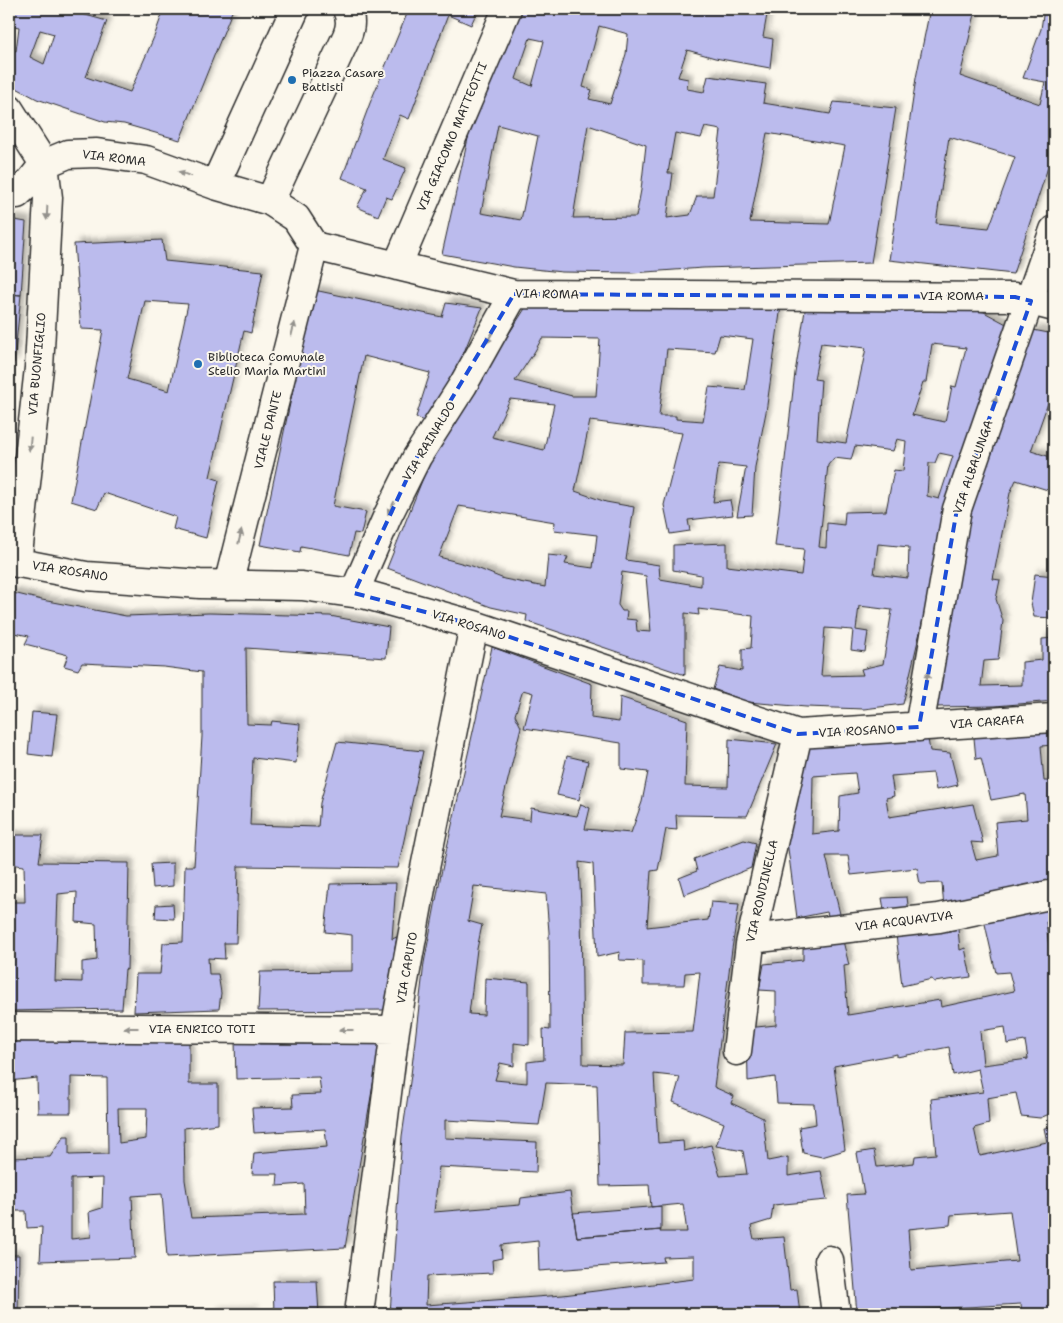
<svg xmlns="http://www.w3.org/2000/svg" width="1063" height="1323" viewBox="0 0 1063 1323" font-family="'Shantell Sans',sans-serif">
  <style>
    .building { fill: #bbbbed; stroke: #2b2b2b; fill-rule: evenodd; filter: url(#shadow) }
    .lines { fill: none; stroke-linecap: round; stroke-linejoin: round }
    .minor-casing { stroke: #2b2b2b; stroke-width: 31 }
    .minor { stroke: #fbf7ec; stroke-width: 28 }
    .oneway { fill: #93918c }
    .marked { fill: none; stroke: #1d4ed8; stroke-width: 4; stroke-dasharray: 10 6; stroke-linejoin: round }
    .poi-dot { fill: #1f6fb2; stroke: #fbf7ec; stroke-width: 2 }
    .labels { text-anchor: middle; stroke-width: 4; stroke-linejoin: round; paint-order: stroke }
    .poi-label { font-size: 12px; fill: #2b2b2b; stroke: #fbf7ec; text-anchor: start }
    .street-label { font-size: 12px; fill: #2b2b2b; stroke: #fbf7ec }
  </style>
  <defs>
    <filter id="shadow"><feDropShadow dx="4.5" dy="-4.5" stdDeviation="2.5" flood-color="#0004"/></filter>
  </defs>
  <rect width="100%" height="100%" fill="#fbf7ec"/>
  <filter id="ink" filterUnits="userSpaceOnUse"><feTurbulence type="fractalNoise" baseFrequency=".02" numOctaves="2"/><feDisplacementMap in="SourceGraphic" scale="10" xChannelSelector="R" yChannelSelector="G"/><feConvolveMatrix kernelMatrix="1 2 1 2 8 2 1 2 1" color-interpolation-filters="sRGB"/></filter>
  <g filter="url(#ink)">
    <path class="building" d="M 9,9 L 64,9 L 107,21 L 86,77 L 130,92 L 154,37 L 164,9 L 233,9 L 180,140 L 124,124 L 105,122 L 37,99 L 9,84 L 9,49 L 16,51 L 19,27 L 9,25 ZM 40,30 L 54,34 L 44,64 L 30,57 Z
      M 409,9 L 478,9 L 471,25 L 448,15 L 409,119 L 400,115 L 383,159 L 406,168 L 392,199 L 386,197 L 378,216 L 357,207 L 367,188 L 342,178 L 370,103 Z
      M 512,9 L 611,9 L 623,11 L 624,9 L 768,9 L 763,37 L 773,39 L 770,68 L 715,58 L 687,50 L 678,77 L 688,79 L 687,89 L 704,92 L 708,76 L 766,84 L 763,103 L 830,114 L 834,102 L 896,108 L 871,263 L 703,268 L 632,273 L 562,272 L 514,267 L 442,254 L 478,94 ZM 599,26 L 628,34 L 626,54 L 610,104 L 589,99 L 592,90 L 583,87 ZM 530,38 L 544,41 L 532,86 L 516,79 ZM 498,125 L 538,136 L 521,220 L 481,213 ZM 588,125 L 646,145 L 641,190 L 636,217 L 573,218 ZM 705,127 L 721,130 L 713,196 L 697,196 L 690,215 L 667,218 L 673,173 L 668,173 L 675,133 L 701,138 ZM 767,133 L 845,146 L 829,224 L 750,222 Z
      M 930,9 L 996,9 L 995,13 L 976,10 L 960,76 L 1040,104 L 1045,82 L 1023,78 L 1041,29 L 1044,9 L 1054,9 L 1054,149 L 1013,274 L 889,260 L 916,78 ZM 949,137 L 1015,157 L 989,228 L 936,223 Z
      M 9,219 L 26,222 L 21,295 L 9,294 Z
      M 162,240 L 165,261 L 263,271 L 251,333 L 244,331 L 210,477 L 219,480 L 206,538 L 173,529 L 176,517 L 104,493 L 97,509 L 71,501 L 103,330 L 81,329 L 74,244 ZM 145,301 L 188,304 L 169,391 L 127,379 Z
      M 1054,255 L 1054,305 L 1037,302 Z
      M 314,290 L 442,317 L 446,303 L 482,308 L 462,357 L 425,422 L 416,417 L 430,373 L 364,356 L 333,506 L 366,512 L 361,534 L 354,533 L 349,555 L 301,546 L 300,552 L 260,545 Z
      M 9,294 L 21,295 L 14,363 L 9,363 Z
      M 903,303 L 984,312 L 1010,326 L 950,505 L 903,704 L 864,709 L 806,707 L 748,702 L 713,689 L 720,667 L 742,671 L 742,649 L 751,648 L 753,616 L 698,609 L 699,615 L 685,613 L 685,675 L 526,621 L 527,615 L 491,607 L 387,568 L 427,468 L 476,385 L 526,307 L 781,306 L 766,412 L 755,467 L 752,515 L 737,516 L 746,467 L 719,464 L 713,502 L 730,500 L 733,515 L 688,520 L 690,531 L 670,534 L 664,505 L 682,433 L 590,421 L 575,491 L 606,502 L 634,507 L 626,560 L 659,565 L 660,579 L 701,586 L 701,575 L 673,570 L 673,545 L 727,543 L 727,566 L 801,575 L 804,549 L 775,546 L 795,373 L 806,304 ZM 720,335 L 753,339 L 745,390 L 709,387 L 703,421 L 676,419 L 676,416 L 659,416 L 667,349 L 715,352 ZM 542,338 L 600,339 L 596,396 L 572,396 L 515,381 L 535,351 ZM 821,343 L 866,348 L 846,443 L 817,439 L 821,380 L 814,379 ZM 932,344 L 966,348 L 956,387 L 952,386 L 945,422 L 912,415 L 923,382 L 926,382 ZM 510,399 L 554,404 L 544,450 L 492,437 ZM 897,439 L 906,441 L 903,471 L 894,470 L 886,511 L 845,512 L 844,525 L 827,523 L 826,548 L 819,547 L 828,465 L 834,458 L 851,460 L 855,446 L 893,451 ZM 939,453 L 953,456 L 939,499 L 927,496 L 929,463 L 935,463 ZM 459,506 L 555,522 L 554,530 L 597,535 L 593,568 L 565,564 L 568,557 L 548,555 L 545,587 L 504,579 L 472,566 L 439,557 ZM 878,544 L 909,547 L 908,578 L 874,574 ZM 622,572 L 646,576 L 651,632 L 637,631 L 636,620 L 626,619 L 627,611 L 622,611 L 618,605 ZM 859,606 L 892,610 L 883,664 L 861,669 L 863,675 L 821,676 L 825,628 L 853,630 L 851,650 L 865,652 L 868,632 L 856,630 Z
      M 1033,330 L 1054,334 L 1054,386 L 1031,451 L 1054,458 L 1054,492 L 1016,480 L 1010,493 L 993,579 L 1000,580 L 996,599 L 1003,621 L 998,660 L 984,661 L 981,686 L 1022,685 L 1022,662 L 1042,660 L 1042,639 L 1054,638 L 1054,701 L 995,706 L 934,707 L 962,532 Z
      M 1035,574 L 1054,576 L 1054,618 L 1034,617 L 1031,603 Z
      M 9,592 L 42,600 L 126,616 L 209,613 L 330,616 L 389,627 L 386,658 L 246,648 L 247,724 L 271,725 L 272,721 L 300,724 L 296,763 L 253,758 L 250,825 L 318,827 L 320,803 L 337,742 L 423,751 L 398,868 L 238,866 L 236,943 L 224,943 L 225,959 L 208,958 L 209,974 L 218,974 L 221,993 L 219,1009 L 134,1012 L 136,974 L 160,974 L 163,943 L 183,942 L 185,866 L 194,866 L 202,736 L 202,672 L 164,667 L 82,663 L 78,670 L 64,666 L 68,655 L 25,644 L 29,636 L 9,632 Z
      M 492,647 L 592,684 L 591,718 L 619,722 L 620,697 L 687,720 L 685,786 L 728,787 L 729,739 L 777,744 L 747,816 L 676,815 L 677,830 L 666,829 L 658,870 L 651,871 L 647,927 L 708,920 L 711,902 L 739,904 L 732,949 L 714,1087 L 734,1096 L 731,1103 L 763,1118 L 768,1161 L 788,1157 L 788,1176 L 821,1171 L 827,1200 L 773,1205 L 771,1220 L 751,1226 L 754,1239 L 784,1237 L 790,1290 L 797,1289 L 800,1314 L 734,1314 L 734,1309 L 675,1312 L 676,1314 L 390,1314 L 402,1136 L 411,1075 L 424,963 L 441,874 ZM 523,690 L 533,693 L 524,728 L 621,743 L 621,769 L 648,772 L 642,802 L 631,833 L 585,829 L 590,808 L 581,804 L 577,816 L 531,808 L 530,820 L 499,816 L 521,727 L 515,715 ZM 579,862 L 593,864 L 597,957 L 620,952 L 619,960 L 643,961 L 643,985 L 684,985 L 685,973 L 700,972 L 693,1032 L 625,1033 L 623,1065 L 583,1064 L 581,906 ZM 474,886 L 546,894 L 549,932 L 550,1030 L 543,1029 L 544,1060 L 527,1062 L 527,1083 L 495,1080 L 500,1063 L 514,1066 L 514,1043 L 529,1045 L 529,982 L 485,978 L 484,1015 L 469,1014 L 477,949 L 482,925 L 468,921 ZM 654,1074 L 680,1077 L 673,1102 L 724,1123 L 716,1146 L 743,1151 L 747,1174 L 720,1176 L 711,1145 L 684,1151 L 683,1141 L 658,1143 ZM 546,1083 L 597,1085 L 600,1186 L 649,1185 L 651,1207 L 683,1204 L 687,1232 L 660,1232 L 661,1230 L 577,1237 L 570,1192 L 521,1198 L 520,1205 L 434,1212 L 439,1167 L 536,1172 L 537,1142 L 445,1138 L 445,1120 L 539,1125 ZM 538,1241 L 539,1271 L 664,1262 L 663,1257 L 694,1256 L 694,1279 L 563,1295 L 426,1305 L 427,1276 L 493,1273 L 492,1260 L 502,1258 L 501,1245 Z
      M 32,712 L 57,714 L 52,757 L 28,754 Z
      M 1054,724 L 1054,745 L 1041,746 L 1044,781 L 1054,781 L 1054,889 L 944,909 L 942,883 L 920,884 L 917,868 L 851,875 L 848,856 L 826,856 L 841,918 L 829,919 L 827,912 L 797,918 L 787,841 L 807,751 L 812,745 L 927,733 L 930,751 L 950,753 L 958,785 L 936,790 L 933,773 L 891,776 L 894,796 L 886,798 L 889,817 L 973,804 L 983,843 L 971,842 L 976,860 L 998,856 L 995,822 L 1027,819 L 1025,794 L 991,800 L 981,758 L 976,759 L 974,738 L 982,728 ZM 855,773 L 858,793 L 840,796 L 839,831 L 812,834 L 813,776 Z
      M 567,756 L 588,761 L 579,800 L 557,795 Z
      M 9,835 L 43,835 L 39,862 L 129,863 L 127,970 L 125,969 L 122,1009 L 9,1011 L 9,902 L 25,902 L 24,866 L 9,864 ZM 77,892 L 76,922 L 96,924 L 97,960 L 82,962 L 82,982 L 55,981 L 58,894 Z
      M 744,840 L 756,843 L 751,868 L 684,895 L 679,878 L 697,871 L 694,859 Z
      M 173,863 L 173,886 L 153,888 L 151,864 Z
      M 396,883 L 392,939 L 397,937 L 384,1010 L 258,1011 L 260,972 L 352,971 L 352,935 L 325,932 L 330,884 Z
      M 907,897 L 909,913 L 885,915 L 882,898 Z
      M 1054,899 L 1054,920 L 1046,922 L 1053,982 L 1054,982 L 1054,1112 L 1040,1118 L 1021,1116 L 1016,1093 L 987,1098 L 989,1124 L 974,1128 L 980,1156 L 1047,1142 L 1044,1128 L 1054,1127 L 1054,1314 L 1022,1314 L 1021,1304 L 911,1310 L 912,1314 L 857,1314 L 847,1195 L 864,1194 L 857,1153 L 874,1150 L 877,1167 L 914,1163 L 915,1156 L 936,1154 L 931,1099 L 983,1092 L 978,1069 L 953,1075 L 949,1047 L 897,1057 L 897,1054 L 834,1066 L 845,1150 L 822,1157 L 803,1153 L 799,1127 L 816,1124 L 814,1104 L 777,1103 L 775,1077 L 748,1081 L 747,1028 L 776,1025 L 776,991 L 759,990 L 764,964 L 803,960 L 803,942 L 842,937 L 849,965 L 844,966 L 848,1015 L 940,1000 L 941,1007 L 1014,991 L 1009,972 L 996,973 L 983,915 ZM 1005,1027 L 1007,1044 L 1025,1041 L 1028,1059 L 983,1065 L 980,1031 ZM 1010,1211 L 1017,1261 L 911,1270 L 908,1229 L 950,1225 L 951,1215 Z
      M 173,904 L 174,919 L 155,918 L 156,905 Z
      M 895,926 L 928,933 L 958,929 L 960,950 L 965,948 L 971,977 L 934,982 L 932,979 L 902,986 Z
      M 321,1038 L 381,1038 L 345,1248 L 167,1257 L 162,1194 L 132,1196 L 135,1258 L 40,1261 L 42,1227 L 27,1228 L 26,1211 L 9,1211 L 9,1158 L 50,1157 L 64,1136 L 69,1136 L 69,1155 L 108,1154 L 107,1078 L 71,1077 L 71,1113 L 38,1113 L 37,1078 L 9,1081 L 9,1042 L 189,1040 L 189,1084 L 218,1084 L 218,1124 L 184,1128 L 185,1180 L 191,1218 L 305,1214 L 304,1184 L 277,1186 L 278,1174 L 252,1174 L 254,1153 L 327,1147 L 325,1129 L 254,1133 L 252,1108 L 293,1107 L 292,1095 L 321,1094 L 319,1077 L 236,1079 L 235,1041 L 260,1039 L 259,1044 L 320,1044 ZM 118,1108 L 147,1108 L 146,1139 L 119,1143 ZM 103,1178 L 102,1208 L 89,1212 L 91,1237 L 71,1239 L 71,1179 Z
      M 661,1206 L 661,1230 L 577,1237 L 573,1213 Z
      M 9,1255 L 19,1255 L 18,1314 L 9,1314 Z
      M 273,1281 L 317,1281 L 319,1314 L 274,1314 Z
      M 253,1311 L 254,1314 L 214,1314 L 214,1312 Z"/>
    <g class="lines">
      <g class="minor-casing">
        <path id="minor" d="M 9,109 L 44,164 L 48,198 L 39,368 L 17,563
          M 44,164 L 68,154 L 97,153 L 146,160 L 215,185 L 270,201 L 296,218 L 314,246 L 514,294 L 1015,297 L 1054,307
          M 215,185 L 295,9
          M 9,194 L 17,194 L 30,182 L 44,164
          M 270,201 L 347,36 C 351,26 351,19 347,9
          M 397,266 L 507,9
          M 9,561 L 86,576 L 200,584 L 302,586 L 367,595 L 474,625 L 798,734 L 1054,718
          M 228,585 L 314,246
          M 354,593 L 388,515 L 417,457 L 463,385 L 514,294
          M 919,727 L 957,509 L 1054,230
          M 751,939 L 939,918 L 1054,894
          M 9,1027 L 395,1030
          M 737,1051 L 750,944 L 798,734
          M 829,1260 L 836,1314
          M 359,1314 L 395,1030 L 422,883 L 474,625"/>
      </g>
      <use href="#minor" class="minor"/>
    </g>
    <defs><path id="oneway-solid" d="M-6-.8H1V-3.2L6.5 0L1 3.2V.8H-6Z" transform="scale(1.25)"/></defs>
    <g class="oneway">
      <use href="#oneway-solid" transform="translate(185 174) rotate(-160)"/>
      <use href="#oneway-solid" transform="translate(47 213) rotate(93)"/>
      <use href="#oneway-solid" transform="translate(293 329) rotate(-76)"/>
      <use href="#oneway-solid" transform="translate(490 337) rotate(119)"/>
      <use href="#oneway-solid" transform="translate(994 403) rotate(-71)"/>
      <use href="#oneway-solid" transform="translate(30 444) rotate(96)"/>
      <use href="#oneway-solid" transform="translate(391 508) rotate(117)"/>
      <use href="#oneway-solid" transform="translate(240 537) rotate(-76)"/>
      <use href="#oneway-solid" transform="translate(927 679) rotate(-80)"/>
      <use href="#oneway-solid" transform="translate(131 1028) rotate(-180)"/>
      <use href="#oneway-solid" transform="translate(346 1030) rotate(-180)"/>
    </g>
  </g>
  <path class="marked" d="M 514,294 L 1015,297 L 1031,301 L 957,509 L 919,727 L 798,734 L 474,625 L 354,593 L 417,457 Z"/>
  <g class="poi-dot">
    <circle cx="292" cy="80" r="5"/>
    <circle cx="198" cy="364" r="5"/>
  </g>
  <g class="labels">
    <g class="poi-label">
      <text x="302" y="77">Piazza Casare<tspan x="302" dy="14">Battisti</tspan></text>
      <text x="208" y="361">Biblioteca Comunale<tspan x="208" dy="14">Stelio Maria Martini</tspan></text>
    </g>
    <g class="street-label">
      <text transform="translate(452 137) rotate(-67)" y="4">VIA GIACOMO MATTEOTTI</text>
      <text transform="translate(114 158) rotate(7)" y="4">VIA ROMA</text>
      <text transform="translate(547 294) rotate(1)" y="4">VIA ROMA</text>
      <text x="952" y="300">VIA ROMA</text>
      <text transform="translate(37 364) rotate(-85)" y="4">VIA BUONFIGLIO</text>
      <text transform="translate(268 430) rotate(-76)" y="4">VIALE DANTE</text>
      <text transform="translate(429 441) rotate(-59)" y="4">VIA RAINALDO</text>
      <text transform="translate(973 467) rotate(-71)" y="4">VIA ALBALUNGA</text>
      <text transform="translate(70 571) rotate(9)" y="4">VIA ROSANO</text>
      <text transform="translate(469 625) rotate(17)" y="4">VIA ROSANO</text>
      <text transform="translate(987 722) rotate(-4)" y="4">VIA CARAFA</text>
      <text transform="translate(857 731) rotate(-3)" y="4">VIA ROSANO</text>
      <text transform="translate(762 891) rotate(-77)" y="4">VIA RONDINELLA</text>
      <text transform="translate(904 921) rotate(-7)" y="4">VIA ACQUAVIVA</text>
      <text transform="translate(407 968) rotate(-80)" y="4">VIA CAPUTO</text>
      <text x="202" y="1033">VIA ENRICO TOTI</text>
    </g>
  </g>
  <rect width="1063" height="1323" fill="none" stroke="#fbf7ec" stroke-width="30"/>
  <rect x="15" y="15" width="1033" height="1293" fill="none" stroke="#2b2b2b" stroke-width="2" filter="url(#ink)"/>
</svg>
